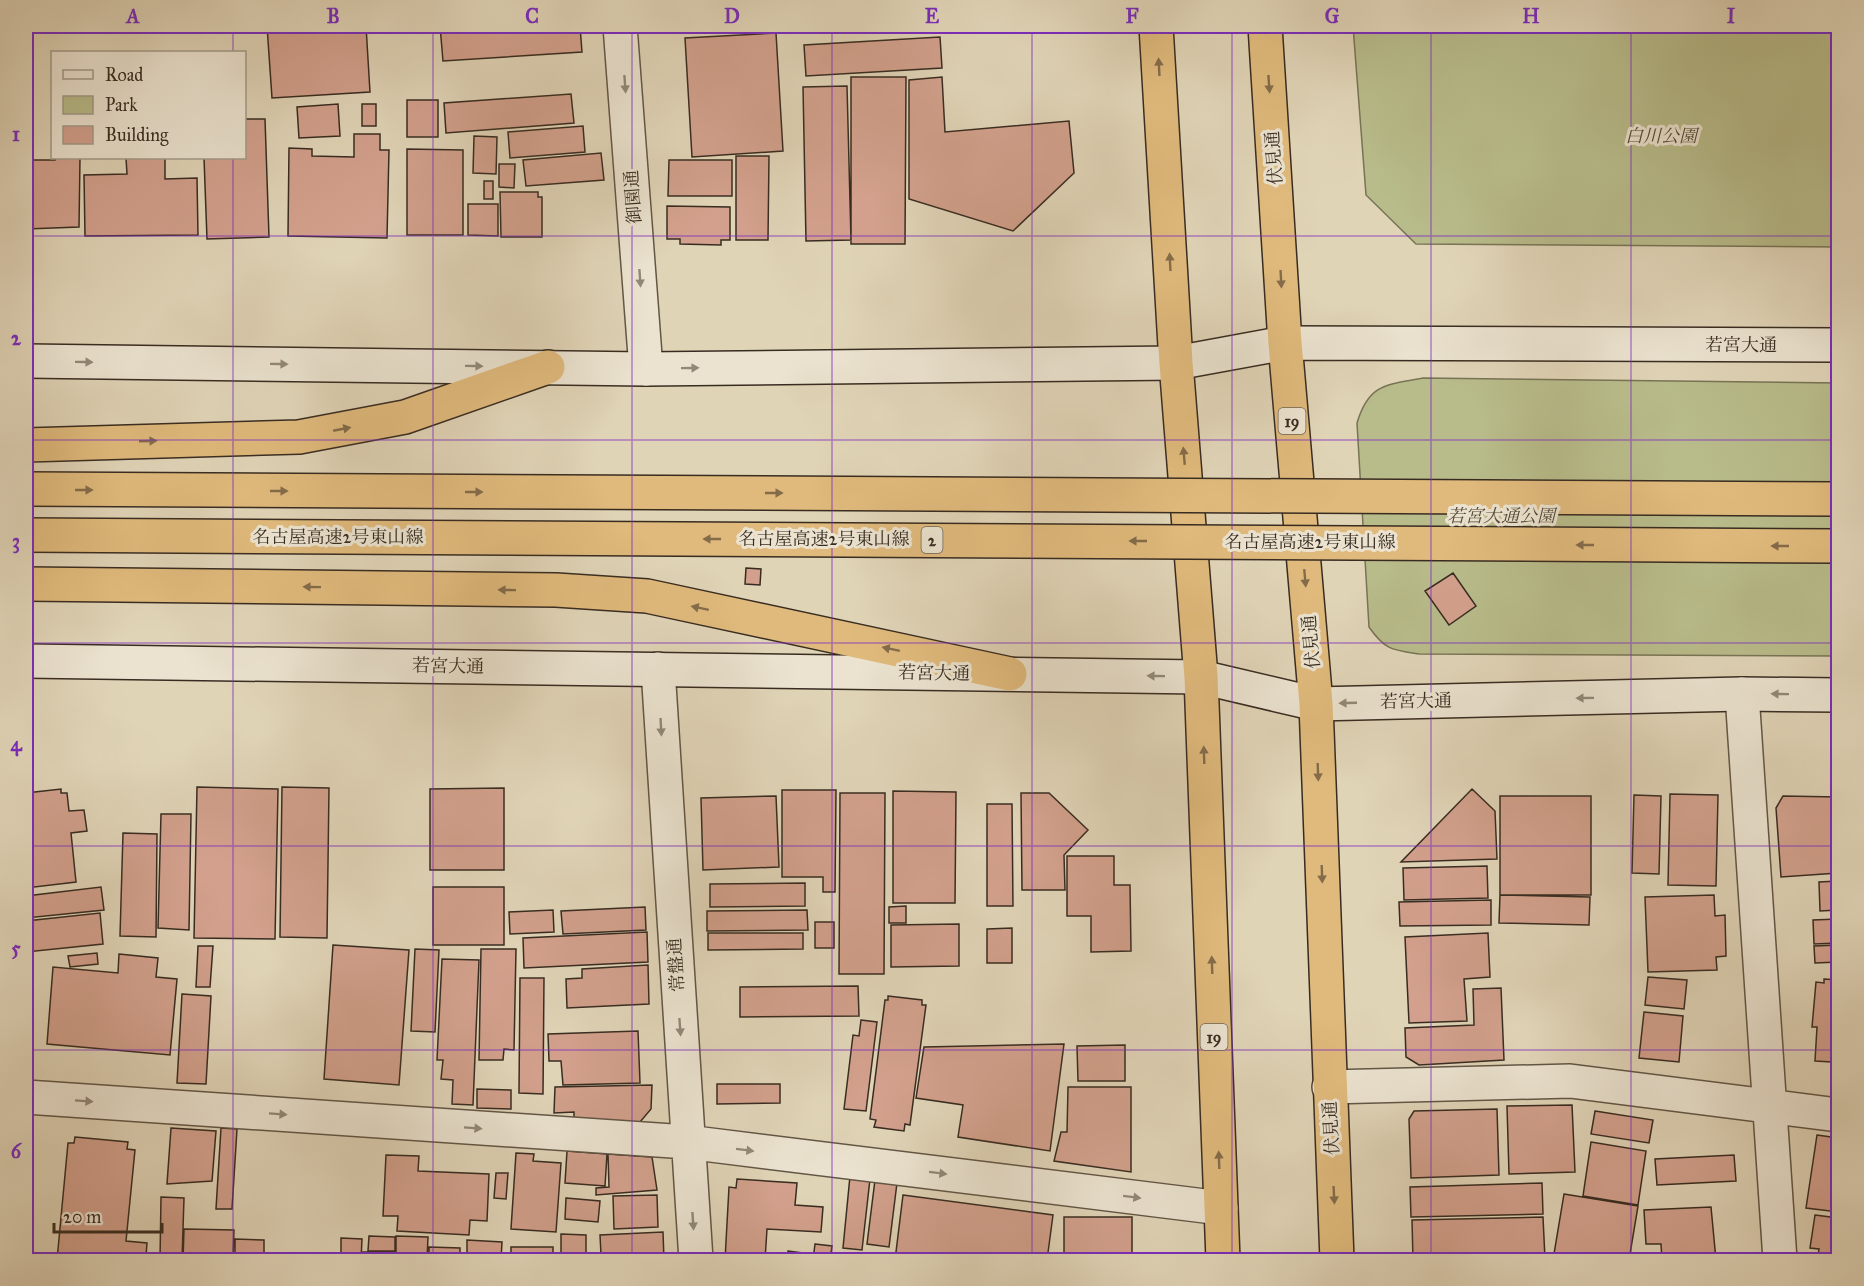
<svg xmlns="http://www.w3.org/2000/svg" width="1864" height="1286" viewBox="0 0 1864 1286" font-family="'IM FELL Great Primer','Noto Serif JP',serif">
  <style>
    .green { fill: #b8bb8a; stroke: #787456; stroke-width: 1.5 }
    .building { fill: #d2a08c; stroke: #382c21; stroke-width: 1.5 }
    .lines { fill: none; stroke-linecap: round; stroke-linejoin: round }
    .street-casing { stroke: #625646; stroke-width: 36 }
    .secondary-casing { stroke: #382c21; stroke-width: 36 }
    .highway-casing { stroke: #382c21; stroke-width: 36 }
    .street { stroke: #ebe3d0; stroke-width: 33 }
    .secondary { stroke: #ebe3d0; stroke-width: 33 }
    .highway { stroke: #e0ba7c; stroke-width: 33 }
    .highway-bridge-casing { stroke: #382c21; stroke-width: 36; stroke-linecap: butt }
    .highway-bridge { stroke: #e0ba7c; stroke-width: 33 }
    .oneway { fill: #846c4a }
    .oneway2 { fill: #928878 }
    .grid { fill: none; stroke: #7b2cbf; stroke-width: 1.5; stroke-opacity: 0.55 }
    .labels { text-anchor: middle; stroke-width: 6; stroke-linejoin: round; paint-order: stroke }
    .shield { fill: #ebe3d0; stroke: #6e6356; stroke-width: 1.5 }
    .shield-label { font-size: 16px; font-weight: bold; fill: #382c21 }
    .park-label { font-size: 18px; font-style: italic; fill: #524936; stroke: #ebe3d0 }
    .street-label { font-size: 18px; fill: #382c21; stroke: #ebe3d0 }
    .neatline { fill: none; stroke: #7b2cbf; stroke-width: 2 }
    .grid-label { font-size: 20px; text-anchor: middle; font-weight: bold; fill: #7b2cbf }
  </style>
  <rect width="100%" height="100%" fill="#e0d4b7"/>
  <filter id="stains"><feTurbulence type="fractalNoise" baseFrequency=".00333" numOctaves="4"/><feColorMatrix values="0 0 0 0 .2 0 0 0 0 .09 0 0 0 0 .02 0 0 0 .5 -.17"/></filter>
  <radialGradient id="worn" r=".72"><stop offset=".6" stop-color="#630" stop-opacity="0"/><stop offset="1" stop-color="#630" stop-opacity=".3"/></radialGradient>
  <path class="green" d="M 1353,26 L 1838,26 L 1838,247 L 1416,244 L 1366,195 Z
    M 1423,378 L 1838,383 L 1838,656 L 1419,654 C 1392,650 1385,650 1369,627 L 1357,423 C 1369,383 1387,385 1423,378 Z"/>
  <path class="building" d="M 267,26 L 366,26 L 370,92 L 272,98 Z
    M 440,26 L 580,26 L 582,52 L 443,61 Z
    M 654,26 L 772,26 L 655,33 Z
    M 776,33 L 783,151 L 692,157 L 685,38 Z
    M 940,37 L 942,68 L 806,76 L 804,45 Z
    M 851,77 L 906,77 L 905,244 L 851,244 Z
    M 942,77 L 945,132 L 1069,121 L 1074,173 L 1013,231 L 909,199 L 909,80 Z
    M 847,86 L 851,240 L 806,241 L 803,87 Z
    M 571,94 L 574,123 L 446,133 L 444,103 Z
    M 407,100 L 438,100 L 438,137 L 407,137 Z
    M 338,104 L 340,136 L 299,138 L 297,107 Z
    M 362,104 L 376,104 L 376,126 L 362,126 Z
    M 244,119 L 265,119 L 269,237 L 207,239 L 204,158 L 244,158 Z
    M 583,126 L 585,152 L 510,158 L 508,132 Z
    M 354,134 L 380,134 L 380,150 L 389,150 L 387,238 L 288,236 L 289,148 L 312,149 L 312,156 L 354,157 Z
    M 474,136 L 497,137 L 496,174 L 473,173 Z
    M 407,149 L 463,150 L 463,235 L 407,235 Z
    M 601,153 L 604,180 L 526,186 L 523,160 Z
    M 736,156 L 769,156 L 768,240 L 736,240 Z
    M 55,158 L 80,158 L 79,227 L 26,229 L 26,160 L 55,160 Z
    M 126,158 L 165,158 L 165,179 L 197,178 L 198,235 L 85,236 L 84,175 L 127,174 Z
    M 669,160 L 732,160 L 732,196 L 668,196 Z
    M 499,164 L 515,164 L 514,188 L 499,187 Z
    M 484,181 L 493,181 L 493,199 L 484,199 Z
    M 500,192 L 538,192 L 538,197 L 542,197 L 542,237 L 501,237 Z
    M 468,204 L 498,204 L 498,236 L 468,235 Z
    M 667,206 L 730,207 L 730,240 L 721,240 L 721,245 L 680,244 L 680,239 L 667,239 Z
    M 746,568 L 761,569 L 760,585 L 745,584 Z
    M 1453,573 L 1476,606 L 1449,625 L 1425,591 Z
    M 197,787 L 278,789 L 275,939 L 194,938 Z
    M 282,787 L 329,788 L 327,938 L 280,937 Z
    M 504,788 L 504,870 L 430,870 L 430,789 Z
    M 61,789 L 61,793 L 67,793 L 69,811 L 84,810 L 87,831 L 71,833 L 76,882 L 26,888 L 26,793 Z
    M 1472,789 L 1495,811 L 1497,859 L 1401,862 Z
    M 782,790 L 836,790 L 835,892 L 823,892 L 823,877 L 782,877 Z
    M 893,791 L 956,792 L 955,903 L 893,903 Z
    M 840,793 L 885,793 L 884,974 L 839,974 Z
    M 1021,793 L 1049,793 L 1088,830 L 1064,855 L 1065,890 L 1022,890 Z
    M 1670,794 L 1718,795 L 1716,886 L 1668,885 Z
    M 1634,795 L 1661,796 L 1659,874 L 1632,873 Z
    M 776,796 L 779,867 L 703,870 L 701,798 Z
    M 1500,796 L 1591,796 L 1591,895 L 1500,895 Z
    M 1783,796 L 1838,797 L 1838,873 L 1781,877 L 1776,808 Z
    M 987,804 L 1012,804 L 1013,906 L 987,906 Z
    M 161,814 L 191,814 L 189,930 L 158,928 Z
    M 123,833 L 157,834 L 156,937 L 120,936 Z
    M 1067,856 L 1114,856 L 1114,885 L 1130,885 L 1131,951 L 1091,952 L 1091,916 L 1067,916 Z
    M 1487,866 L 1488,898 L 1404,900 L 1403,868 Z
    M 1838,881 L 1838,910 L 1820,911 L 1819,882 Z
    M 805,883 L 805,906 L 710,907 L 710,884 Z
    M 101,887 L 104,910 L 26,918 L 26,896 Z
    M 433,887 L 504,887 L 504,945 L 433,945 Z
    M 1500,895 L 1590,897 L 1589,925 L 1499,923 Z
    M 1714,895 L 1715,916 L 1725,915 L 1726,956 L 1716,957 L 1717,970 L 1648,972 L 1645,897 Z
    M 1491,900 L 1491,925 L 1400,926 L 1399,902 Z
    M 906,906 L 906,923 L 889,923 L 889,907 Z
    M 645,907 L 646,930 L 563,934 L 561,911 Z
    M 553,910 L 554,932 L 510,934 L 509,912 Z
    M 807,910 L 808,930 L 707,931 L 707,911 Z
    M 100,913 L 103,944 L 26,952 L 26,921 Z
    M 1838,919 L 1838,943 L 1814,944 L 1813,920 Z
    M 815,922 L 834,922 L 834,948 L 815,948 Z
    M 959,924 L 959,966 L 891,967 L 891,925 Z
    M 1012,928 L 1012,963 L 987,963 L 987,929 Z
    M 647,932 L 648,962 L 524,968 L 523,938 Z
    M 708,933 L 803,933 L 803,949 L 708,950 Z
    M 1488,933 L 1490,977 L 1464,979 L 1467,1021 L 1409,1023 L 1405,937 Z
    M 333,945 L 409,950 L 399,1085 L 324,1079 Z
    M 1838,945 L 1838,962 L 1815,963 L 1814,946 Z
    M 198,946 L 213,946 L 210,987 L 196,987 Z
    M 415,949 L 439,950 L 435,1032 L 411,1031 Z
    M 481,949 L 516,949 L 514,1050 L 504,1049 L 503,1060 L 479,1060 Z
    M 97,953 L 98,964 L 70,967 L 68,956 Z
    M 119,954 L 158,958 L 156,977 L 177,979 L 170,1055 L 47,1044 L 53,967 L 118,973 Z
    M 442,959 L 479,960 L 473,1105 L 452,1104 L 453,1080 L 441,1079 L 443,1060 L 437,1060 Z
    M 648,965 L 649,1004 L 567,1008 L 566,979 L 582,978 L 582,969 Z
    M 1648,977 L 1687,980 L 1684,1009 L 1645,1005 Z
    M 520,978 L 544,978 L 543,1094 L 519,1093 Z
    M 1824,979 L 1838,980 L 1838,1070 L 1831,1070 L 1832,1062 L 1815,1061 L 1817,1027 L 1812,1027 L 1816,982 L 1824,983 Z
    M 858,986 L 859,1016 L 740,1017 L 740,987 Z
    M 1501,988 L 1504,1060 L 1419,1065 L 1406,1057 L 1405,1028 L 1474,1025 L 1473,989 Z
    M 182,994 L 211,996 L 206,1084 L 177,1083 Z
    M 888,996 L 922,1000 L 922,1005 L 926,1005 L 910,1125 L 905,1124 L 904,1131 L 874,1127 L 876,1120 L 870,1119 L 885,1000 L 888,1000 Z
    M 1644,1012 L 1683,1016 L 1679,1062 L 1639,1058 Z
    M 861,1020 L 877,1022 L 866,1111 L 844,1109 L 853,1035 L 859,1036 Z
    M 638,1031 L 640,1083 L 563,1085 L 561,1061 L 549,1061 L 548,1034 Z
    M 1064,1044 L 1050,1151 L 958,1137 L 963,1105 L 916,1098 L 924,1047 Z
    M 1125,1045 L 1125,1081 L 1078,1081 L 1077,1046 Z
    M 717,1084 L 780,1084 L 780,1103 L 717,1104 Z
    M 652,1085 L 651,1109 L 640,1122 L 574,1121 L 574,1112 L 554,1113 L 555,1087 Z
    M 1068,1087 L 1131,1087 L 1131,1172 L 1054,1161 L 1061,1132 L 1067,1132 Z
    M 477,1089 L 511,1090 L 511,1109 L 477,1108 Z
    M 1572,1105 L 1575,1172 L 1509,1174 L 1507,1106 Z
    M 1497,1109 L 1499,1175 L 1411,1178 L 1409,1119 L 1414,1111 Z
    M 1595,1111 L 1653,1120 L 1649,1143 L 1591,1134 Z
    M 171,1128 L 216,1131 L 212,1181 L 167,1184 Z
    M 221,1128 L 237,1129 L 232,1209 L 216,1209 Z
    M 1817,1135 L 1838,1138 L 1838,1212 L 1806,1208 Z
    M 75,1137 L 128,1142 L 127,1149 L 135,1150 L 126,1241 L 147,1243 L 146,1256 L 125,1254 L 124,1260 L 57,1260 L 68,1143 L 74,1143 Z
    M 1591,1142 L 1646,1151 L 1638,1205 L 1583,1196 Z
    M 567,1151 L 607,1154 L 605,1186 L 565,1183 Z
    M 516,1153 L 534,1154 L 533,1161 L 561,1163 L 556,1232 L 511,1229 Z
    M 608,1154 L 652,1157 L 657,1190 L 596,1195 L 596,1188 L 609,1187 Z
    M 386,1155 L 419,1156 L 418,1171 L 489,1174 L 487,1221 L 470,1220 L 469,1235 L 397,1231 L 398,1216 L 383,1216 Z
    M 1734,1155 L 1736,1181 L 1657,1185 L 1655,1159 Z
    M 496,1173 L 508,1173 L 506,1199 L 494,1198 Z
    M 850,1176 L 870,1179 L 862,1250 L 843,1248 Z
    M 737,1179 L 797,1183 L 795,1205 L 823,1207 L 821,1232 L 767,1229 L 765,1260 L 725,1260 L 729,1187 L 736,1188 Z
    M 875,1180 L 897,1183 L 889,1247 L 867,1244 Z
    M 1542,1183 L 1543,1214 L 1411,1217 L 1410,1187 Z
    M 1564,1194 L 1638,1206 L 1629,1260 L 1553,1260 Z
    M 657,1195 L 658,1227 L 614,1229 L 613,1196 Z
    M 903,1195 L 1053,1215 L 1047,1260 L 895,1260 Z
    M 161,1197 L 184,1198 L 182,1260 L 160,1260 Z
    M 566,1198 L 600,1201 L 598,1222 L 565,1219 Z
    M 1711,1207 L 1716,1260 L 1662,1260 L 1661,1244 L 1646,1244 L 1644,1210 Z
    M 1815,1215 L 1838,1218 L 1838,1259 L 1818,1256 L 1819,1249 L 1810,1248 Z
    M 1064,1217 L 1132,1217 L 1132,1260 L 1064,1260 Z
    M 1543,1217 L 1545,1259 L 1413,1260 L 1412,1220 Z
    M 184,1229 L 234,1230 L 233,1260 L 183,1260 Z
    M 663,1232 L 664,1260 L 611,1260 L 611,1254 L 601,1255 L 600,1235 Z
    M 561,1234 L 586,1235 L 586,1259 L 561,1259 Z
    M 369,1236 L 395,1237 L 395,1251 L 368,1251 Z
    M 396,1236 L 428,1237 L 427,1260 L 396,1260 Z
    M 341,1238 L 362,1239 L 361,1260 L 341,1260 Z
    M 235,1239 L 264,1240 L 264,1260 L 235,1260 Z
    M 467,1240 L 502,1242 L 501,1260 L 467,1260 Z
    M 815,1244 L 832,1246 L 830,1260 L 813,1260 Z
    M 429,1247 L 460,1248 L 460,1260 L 429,1260 Z
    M 511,1247 L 553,1247 L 553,1260 L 511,1260 Z
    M 788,1251 L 810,1254 L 810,1260 L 787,1260 Z
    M 363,1252 L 395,1252 L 395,1260 L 363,1260 Z
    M 126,1256 L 152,1259 L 152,1260 L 126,1260 Z"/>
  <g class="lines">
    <g class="street-casing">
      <path id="street" d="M 620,26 L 646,369
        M 658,669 L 696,1260
        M 1742,694 L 1780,1260
        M 1329,1087 L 1570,1081 L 1838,1115
        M 26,1097 L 687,1142 L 1221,1208"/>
    </g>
    <g class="secondary-casing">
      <path id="secondary" d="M 26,361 L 646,369 L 1176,363 L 1285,343 L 1838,345
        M 26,661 L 1201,677 L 1316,704 L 1742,694 L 1838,695"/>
    </g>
    <g class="highway-casing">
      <path id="highway" d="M 1156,26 L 1176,363 L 1201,677 L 1223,1260
        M 1265,26 L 1285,343 L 1316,704 L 1337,1260
        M 26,445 L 299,437 L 405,417 L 548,367
        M 26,584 L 556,590 L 647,596 L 1010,674"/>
    </g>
    <use href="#street" class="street"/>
    <use href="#secondary" class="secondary"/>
    <use href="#highway" class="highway"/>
    <g class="highway-bridge-casing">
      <path id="highway-bridge" d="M 26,489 L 1838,499
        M 26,535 L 1838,546"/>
    </g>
    <use href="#highway-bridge" class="highway-bridge"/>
  </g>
  <defs><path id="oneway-solid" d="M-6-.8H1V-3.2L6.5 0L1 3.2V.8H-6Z" transform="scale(1.5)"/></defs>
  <g class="oneway">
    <use href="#oneway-solid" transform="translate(1159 67) rotate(-93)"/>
    <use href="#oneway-solid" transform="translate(1269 84) rotate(86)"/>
    <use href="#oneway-solid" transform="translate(1170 262) rotate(-93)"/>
    <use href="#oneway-solid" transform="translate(1281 279) rotate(87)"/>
    <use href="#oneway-solid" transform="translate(342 429) rotate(-11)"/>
    <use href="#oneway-solid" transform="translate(148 441) rotate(-2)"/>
    <use href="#oneway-solid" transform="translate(1184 456) rotate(-95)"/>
    <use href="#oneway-solid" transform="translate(84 490)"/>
    <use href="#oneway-solid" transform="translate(279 491)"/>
    <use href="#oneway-solid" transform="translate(474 492)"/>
    <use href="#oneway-solid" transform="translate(774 493)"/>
    <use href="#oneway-solid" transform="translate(712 539) rotate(-180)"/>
    <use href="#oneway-solid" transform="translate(1138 541) rotate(-180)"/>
    <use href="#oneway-solid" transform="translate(1585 545) rotate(-180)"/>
    <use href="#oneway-solid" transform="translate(1780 546) rotate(-180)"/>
    <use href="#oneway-solid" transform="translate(1305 578) rotate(85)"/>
    <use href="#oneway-solid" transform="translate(312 587) rotate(-179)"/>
    <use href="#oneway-solid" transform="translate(507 590) rotate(-179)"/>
    <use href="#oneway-solid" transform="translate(700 608) rotate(-168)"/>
    <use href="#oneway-solid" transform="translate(891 649) rotate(-168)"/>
    <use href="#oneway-solid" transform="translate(1204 755) rotate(-92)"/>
    <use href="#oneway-solid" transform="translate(1318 772) rotate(88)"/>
    <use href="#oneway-solid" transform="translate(1322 874) rotate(88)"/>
    <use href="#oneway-solid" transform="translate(1212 965) rotate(-92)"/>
    <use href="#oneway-solid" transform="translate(1219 1160) rotate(-92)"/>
    <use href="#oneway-solid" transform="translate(1334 1195) rotate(87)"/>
  </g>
  <g class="oneway2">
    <use href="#oneway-solid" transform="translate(625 84) rotate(86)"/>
    <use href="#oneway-solid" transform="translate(640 278) rotate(86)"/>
    <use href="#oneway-solid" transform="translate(84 362) rotate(1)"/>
    <use href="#oneway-solid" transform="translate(279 364) rotate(1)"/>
    <use href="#oneway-solid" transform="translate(474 366) rotate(1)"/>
    <use href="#oneway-solid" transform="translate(690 368) rotate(-1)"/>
    <use href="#oneway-solid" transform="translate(1156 676) rotate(-179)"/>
    <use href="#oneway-solid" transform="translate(1780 694) rotate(-179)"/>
    <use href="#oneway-solid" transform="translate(1585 698) rotate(179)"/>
    <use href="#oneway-solid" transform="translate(1348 703) rotate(178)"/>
    <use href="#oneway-solid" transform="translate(661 727) rotate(87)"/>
    <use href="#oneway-solid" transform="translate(680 1027) rotate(86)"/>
    <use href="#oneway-solid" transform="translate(84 1101) rotate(4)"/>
    <use href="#oneway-solid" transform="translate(278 1114) rotate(4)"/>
    <use href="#oneway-solid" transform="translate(473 1128) rotate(4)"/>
    <use href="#oneway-solid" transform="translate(745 1150) rotate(7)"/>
    <use href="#oneway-solid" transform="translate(938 1173) rotate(7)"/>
    <use href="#oneway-solid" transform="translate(1132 1197) rotate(7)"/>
    <use href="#oneway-solid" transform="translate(693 1221) rotate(86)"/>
  </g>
  <path class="grid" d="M 233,26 L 233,52M 433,26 L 433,1260M 632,26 L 632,1260M 832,26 L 832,1260M 1032,26 L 1032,1260M 1232,26 L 1232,1260M 1431,26 L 1431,1260M 1631,26 L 1631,1260M 233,158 L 233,1260M 26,236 L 1838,236M 26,440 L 1838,440M 26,643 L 1838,643M 26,846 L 1838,846M 26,1050 L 1838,1050"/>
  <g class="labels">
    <g class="shield">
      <rect x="1278.5" y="408" width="27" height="26" rx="4.5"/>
      <rect x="921.5" y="527" width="21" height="26" rx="4.5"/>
      <rect x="1200.5" y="1024" width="27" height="26" rx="4.5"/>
    </g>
    <g class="shield-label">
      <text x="1292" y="427">19</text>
      <text x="932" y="546">2</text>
      <text x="1214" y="1043">19</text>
    </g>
    <g class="park-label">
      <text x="1661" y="142">白川公園</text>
      <text x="1501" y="522">若宮大通公園</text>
    </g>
    <g class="street-label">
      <text transform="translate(1274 158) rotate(-94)" y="6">伏見通</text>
      <text transform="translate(633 197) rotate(-94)" y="6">御園通</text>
      <text x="1741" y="351">若宮大通</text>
      <text x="338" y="543">名古屋高速2号東山線</text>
      <text x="824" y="545">名古屋高速2号東山線</text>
      <text x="1310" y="548">名古屋高速2号東山線</text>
      <text transform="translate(1311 642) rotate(-95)" y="6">伏見通</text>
      <text transform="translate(448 666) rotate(1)" y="6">若宮大通</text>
      <text transform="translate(934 673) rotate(1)" y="6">若宮大通</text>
      <text transform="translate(1416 701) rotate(-1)" y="6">若宮大通</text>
      <text transform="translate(676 965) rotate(-94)" y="6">常盤通</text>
      <text transform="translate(1331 1128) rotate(-93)" y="6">伏見通</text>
    </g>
  </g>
  <rect width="1864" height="1286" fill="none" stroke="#e0d4b7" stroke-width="66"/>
  <rect x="51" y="51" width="195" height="108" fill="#ebe3d0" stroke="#a39a8a" stroke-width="1.5"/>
  <rect x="63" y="70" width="30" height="9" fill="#ebe3d0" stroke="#a39a8a" stroke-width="1.5"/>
  <text x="105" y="81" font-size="18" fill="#382c21">Road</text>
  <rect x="63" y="96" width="30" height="18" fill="#b8bb8a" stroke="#a39a8a" stroke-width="1.5"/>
  <text x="105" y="111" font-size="18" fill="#382c21">Park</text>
  <rect x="63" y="126" width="30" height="18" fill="#d2a08c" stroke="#a39a8a" stroke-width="1.5"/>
  <text x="105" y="141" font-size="18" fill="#382c21">Building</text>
  <path d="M54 1223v9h108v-9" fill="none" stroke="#382c21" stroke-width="3"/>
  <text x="63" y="1223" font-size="18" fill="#382c21" stroke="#ebe3d0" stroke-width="4.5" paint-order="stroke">20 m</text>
  <rect x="33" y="33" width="1798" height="1220" class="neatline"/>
  <g class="grid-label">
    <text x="133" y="23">A</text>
    <text x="333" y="23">B</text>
    <text x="532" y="23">C</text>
    <text x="732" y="23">D</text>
    <text x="932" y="23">E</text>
    <text x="1132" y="23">F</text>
    <text x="1332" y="23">G</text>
    <text x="1531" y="23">H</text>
    <text x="1731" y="23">I</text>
    <text x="16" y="141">1</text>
    <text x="16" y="345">2</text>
    <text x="16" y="548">3</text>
    <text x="16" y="751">4</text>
    <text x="16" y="955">5</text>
    <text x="16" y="1158">6</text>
  </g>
  <rect width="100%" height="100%" filter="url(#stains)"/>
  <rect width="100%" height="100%" fill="url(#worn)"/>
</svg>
